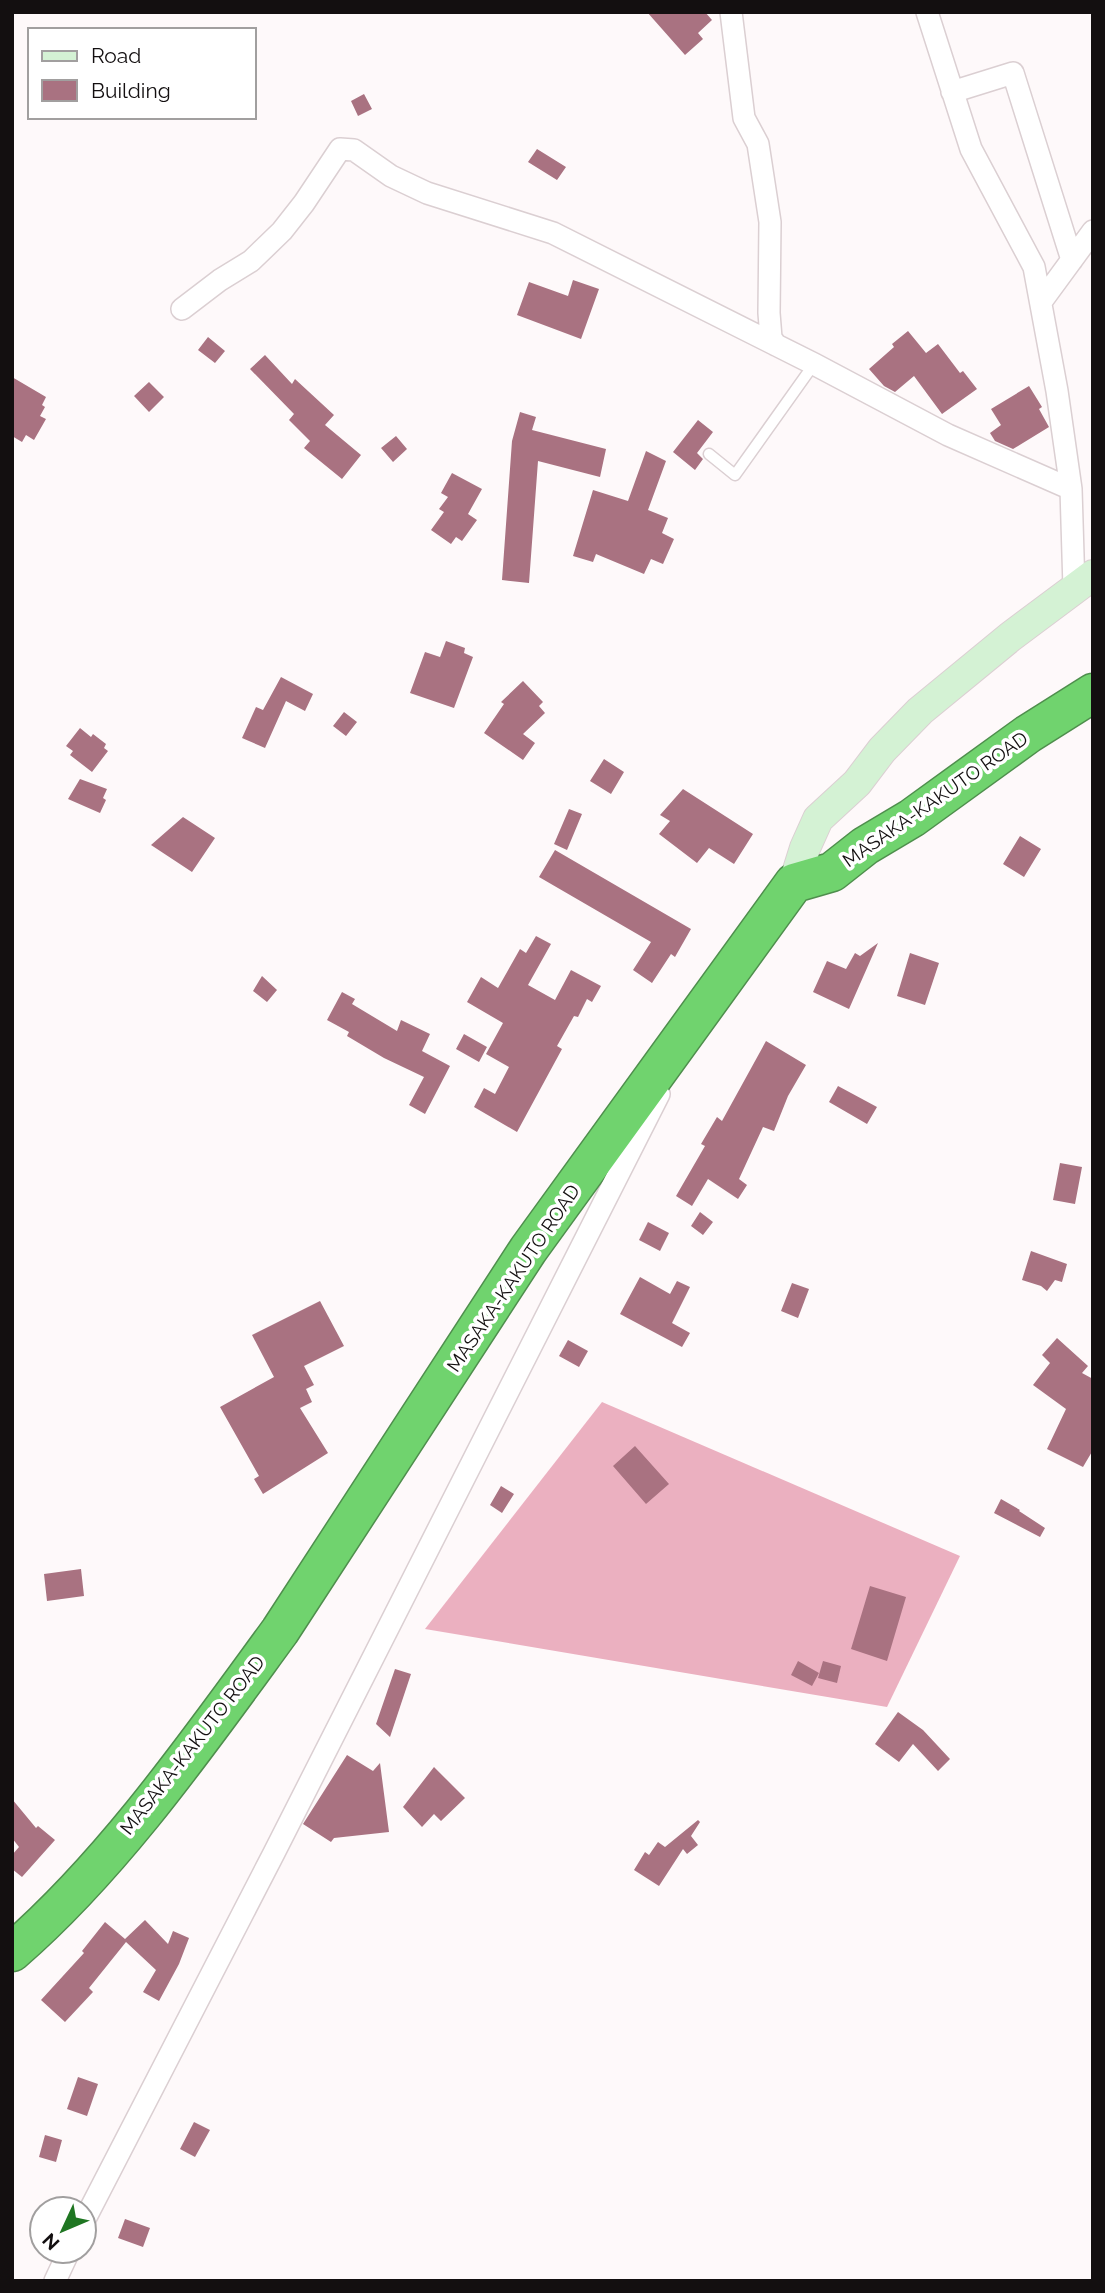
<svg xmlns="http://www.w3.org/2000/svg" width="1105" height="2293" viewBox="0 0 1105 2293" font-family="Raleway,sans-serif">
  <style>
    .forest { fill: #ebb0c0 }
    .building { fill: #a97281 }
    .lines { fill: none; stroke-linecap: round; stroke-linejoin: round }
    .lane-casing { stroke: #dbcfd2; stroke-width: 13 }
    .street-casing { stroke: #dbcfd2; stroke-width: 24 }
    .secondary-casing { stroke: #dbcfd2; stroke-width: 32 }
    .highway-casing { stroke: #4f8e4d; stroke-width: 41 }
    .lane { stroke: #fff; stroke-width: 10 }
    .street { stroke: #fff; stroke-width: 21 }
    .secondary { stroke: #d4f2d4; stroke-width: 30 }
    .highway { stroke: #70d36e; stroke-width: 38 }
    .labels { text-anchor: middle; stroke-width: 7; stroke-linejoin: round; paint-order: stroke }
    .street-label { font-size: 19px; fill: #130f10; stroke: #fff }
  </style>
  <rect width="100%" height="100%" fill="#fef9fa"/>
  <path class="forest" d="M 602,1402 L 960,1556 L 887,1707 L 425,1629 Z"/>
  <path class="building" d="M 647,12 L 705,12 L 712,20 L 698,33 L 703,39 L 685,55 Z
    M 364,94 L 372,109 L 358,116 L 351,101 Z
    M 537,149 L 566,167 L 557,180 L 528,162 Z
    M 573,280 L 599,289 L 581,339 L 517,315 L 529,282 L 568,296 Z
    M 908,331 L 926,353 L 938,344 L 960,373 L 963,371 L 977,389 L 942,414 L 914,376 L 895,392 L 884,386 L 869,369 L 894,347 L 892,344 Z
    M 208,337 L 225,351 L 215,363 L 198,350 Z
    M 265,355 L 292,384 L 295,379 L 334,415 L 325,425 L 361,455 L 342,479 L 304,448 L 310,441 L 289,420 L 294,414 L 250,369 Z
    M 12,377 L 46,397 L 42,405 L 45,407 L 40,416 L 46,419 L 34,440 L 26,435 L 22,442 L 12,436 Z
    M 149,382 L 164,397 L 149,412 L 134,396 Z
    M 1029,386 L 1042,407 L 1039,409 L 1049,427 L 1013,449 L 995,441 L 990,433 L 1001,425 L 991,409 Z
    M 520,412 L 536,417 L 532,430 L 606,449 L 600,477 L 538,461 L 529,583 L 502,580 L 512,441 Z
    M 698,420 L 713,432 L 697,453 L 703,459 L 695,470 L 673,452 Z
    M 396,436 L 407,449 L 393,462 L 381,448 Z
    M 646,451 L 666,461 L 648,510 L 668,518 L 662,533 L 674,539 L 663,564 L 651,559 L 644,574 L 596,554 L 593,562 L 573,556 L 593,490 L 628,501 Z
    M 452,473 L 482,489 L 468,514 L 477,520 L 462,541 L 456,537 L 451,544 L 431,530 L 444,512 L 439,509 L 448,497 L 441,493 Z
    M 446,641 L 465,648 L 464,653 L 473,657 L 454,708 L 410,693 L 425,652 L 440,657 Z
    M 281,677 L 313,694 L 305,711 L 286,701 L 265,748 L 242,738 L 256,707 L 263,710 Z
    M 523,681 L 543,702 L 539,706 L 545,713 L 523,734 L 535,743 L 523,760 L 484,733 L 504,704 L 501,702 Z
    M 344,712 L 357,722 L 346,736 L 333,726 Z
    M 80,728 L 91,737 L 93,734 L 106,744 L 104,748 L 108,751 L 92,772 L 70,755 L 73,751 L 66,746 Z
    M 604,759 L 624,772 L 611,794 L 590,781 Z
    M 80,779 L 107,789 L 103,798 L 106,800 L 100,813 L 68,799 Z
    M 683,789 L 753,834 L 734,864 L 709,848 L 697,863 L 659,834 L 670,821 L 660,815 Z
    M 569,809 L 582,814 L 567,850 L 554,844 Z
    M 183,817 L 215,838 L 192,872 L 151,845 Z
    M 1020,836 L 1041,849 L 1024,877 L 1003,864 Z
    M 555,850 L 691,929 L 675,957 L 671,954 L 652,983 L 633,970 L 651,942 L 539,877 Z
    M 536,936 L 551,944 L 528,985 L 555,1000 L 571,970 L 601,986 L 592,1002 L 587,999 L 578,1017 L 574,1016 L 557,1046 L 562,1049 L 517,1132 L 474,1107 L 484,1088 L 495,1094 L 509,1067 L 486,1054 L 503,1023 L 467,1002 L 481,977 L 498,988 L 520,949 L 526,953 Z
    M 878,943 L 849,1009 L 813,992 L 827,961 L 846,969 L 855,953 L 860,956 Z
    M 910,953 L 939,963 L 925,1005 L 897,996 Z
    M 262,976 L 277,990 L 267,1002 L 253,991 Z
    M 342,992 L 355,999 L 352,1004 L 397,1031 L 401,1020 L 430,1034 L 422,1051 L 450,1066 L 425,1114 L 409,1105 L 424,1077 L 384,1058 L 347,1036 L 349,1032 L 327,1020 Z
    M 464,1034 L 487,1047 L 479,1062 L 456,1049 Z
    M 766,1041 L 806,1065 L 788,1096 L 774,1131 L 763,1127 L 739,1179 L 747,1185 L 738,1199 L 708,1179 L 692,1206 L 676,1196 L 705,1146 L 701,1144 L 717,1117 L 722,1121 Z
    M 838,1086 L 877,1107 L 867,1124 L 829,1102 Z
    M 1060,1163 L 1082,1167 L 1075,1204 L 1053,1200 Z
    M 700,1212 L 713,1222 L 703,1235 L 691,1226 Z
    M 648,1222 L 669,1233 L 660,1251 L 639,1240 Z
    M 1031,1251 L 1067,1264 L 1062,1282 L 1055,1280 L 1047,1291 L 1041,1286 L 1022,1280 Z
    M 640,1277 L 670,1294 L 677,1281 L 690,1287 L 672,1323 L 690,1333 L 682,1347 L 620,1314 Z
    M 792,1283 L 809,1289 L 798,1318 L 781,1311 Z
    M 320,1301 L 344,1346 L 304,1366 L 314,1385 L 306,1389 L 312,1402 L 300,1408 L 328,1453 L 263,1494 L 254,1479 L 259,1476 L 220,1407 L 274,1377 L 252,1335 Z
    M 1057,1338 L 1088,1366 L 1082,1373 L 1093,1379 L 1093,1450 L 1083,1467 L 1047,1449 L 1066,1409 L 1033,1385 L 1050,1363 L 1042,1355 Z
    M 568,1340 L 588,1351 L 579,1367 L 559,1356 Z
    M 635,1446 L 669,1484 L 646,1504 L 613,1466 Z
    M 501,1486 L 514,1494 L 502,1513 L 490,1505 Z
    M 1001,1499 L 1020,1510 L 1019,1511 L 1045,1528 L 1040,1537 L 994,1513 Z
    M 81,1569 L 84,1596 L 47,1601 L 44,1574 Z
    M 870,1586 L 906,1597 L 887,1661 L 851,1649 Z
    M 798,1661 L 819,1673 L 812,1686 L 791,1675 Z
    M 823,1661 L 841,1666 L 837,1683 L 818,1678 Z
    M 395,1669 L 411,1674 L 390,1737 L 376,1724 Z
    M 898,1712 L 923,1730 L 950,1759 L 938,1771 L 913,1744 L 899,1762 L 875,1744 Z
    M 347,1755 L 373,1771 L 380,1763 L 389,1832 L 334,1838 L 331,1842 L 303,1824 Z
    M 434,1767 L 465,1798 L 441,1821 L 434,1814 L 422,1827 L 403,1807 Z
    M 12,1799 L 36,1828 L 38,1826 L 55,1840 L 22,1877 L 12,1869 L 12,1855 L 19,1847 L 12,1838 Z
    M 698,1820 L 700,1822 L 691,1836 L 698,1845 L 687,1854 L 683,1849 L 659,1886 L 634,1870 L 645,1852 L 649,1855 L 658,1842 L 665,1847 Z
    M 145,1920 L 168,1944 L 173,1931 L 189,1938 L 179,1964 L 159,2001 L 143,1992 L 156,1970 L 126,1942 L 89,1988 L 93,1992 L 65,2022 L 41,2000 L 84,1953 L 82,1951 L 105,1922 L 125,1939 Z
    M 78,2077 L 98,2084 L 87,2116 L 67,2109 Z
    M 194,2122 L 210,2130 L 195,2157 L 180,2149 Z
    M 45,2135 L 62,2140 L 56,2162 L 39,2157 Z
    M 125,2219 L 150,2228 L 143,2247 L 118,2238 Z"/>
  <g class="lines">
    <g class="lane-casing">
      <path id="lane" d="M 709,454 L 735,475 L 814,364"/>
    </g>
    <g class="street-casing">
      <path id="street" d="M 731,12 L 744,118 L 758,144 L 770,222 L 769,313 L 771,338 L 776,345
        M 927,12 L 971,149 L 1034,267 L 1057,391 L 1071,489
        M 952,92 L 1013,73 L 1072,260
        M 1041,302 L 1093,231
        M 182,309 L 220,280 L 251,261 L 282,231 L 304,203 L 340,149 L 354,150 L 391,176 L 427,193 L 553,233 L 814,364 L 948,435 L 1071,489 L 1074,588
        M 84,2221 L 274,1853 L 659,1094
        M 55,2281 L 69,2251"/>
    </g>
    <g class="secondary-casing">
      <path id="secondary" d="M 794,883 L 805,848 L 818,819 L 857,783 L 882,750 L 920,711 L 1010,637 L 1093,575"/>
    </g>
    <g class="highway-casing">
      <path id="highway" d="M 12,1952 C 113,1865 201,1739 280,1631 L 528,1250 L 794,883 L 832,872 L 865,846 L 912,818 L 1028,734 L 1093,693"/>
    </g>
    <use href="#lane" class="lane"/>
    <use href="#street" class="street"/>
    <use href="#secondary" class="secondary"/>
    <use href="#highway" class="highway"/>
  </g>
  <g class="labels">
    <g class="street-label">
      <text transform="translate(935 799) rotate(-35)" y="7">MASAKA-KAKUTO ROAD</text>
      <text transform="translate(513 1278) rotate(-56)" y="7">MASAKA-KAKUTO ROAD</text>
      <text transform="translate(192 1745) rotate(-52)" y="7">MASAKA-KAKUTO ROAD</text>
    </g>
  </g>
  <rect width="1105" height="2293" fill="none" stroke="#130f10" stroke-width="28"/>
  <rect x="28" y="28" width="228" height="91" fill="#ffffff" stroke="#a19f9f" stroke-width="2"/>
  <rect x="42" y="51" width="35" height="10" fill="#d4f2d4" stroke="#a19f9f" stroke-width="2"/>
  <text x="91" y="63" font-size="21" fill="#130f10">Road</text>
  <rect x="42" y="80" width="35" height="21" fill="#a97281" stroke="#a19f9f" stroke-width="2"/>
  <text x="91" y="98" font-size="21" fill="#130f10">Building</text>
  <g transform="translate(63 2230) rotate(226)"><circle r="33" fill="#ffffff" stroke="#a19f9f" stroke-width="2"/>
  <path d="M0-5L12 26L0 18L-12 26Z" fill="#1f7622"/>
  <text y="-10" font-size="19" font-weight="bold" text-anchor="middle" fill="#130f10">N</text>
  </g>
</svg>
